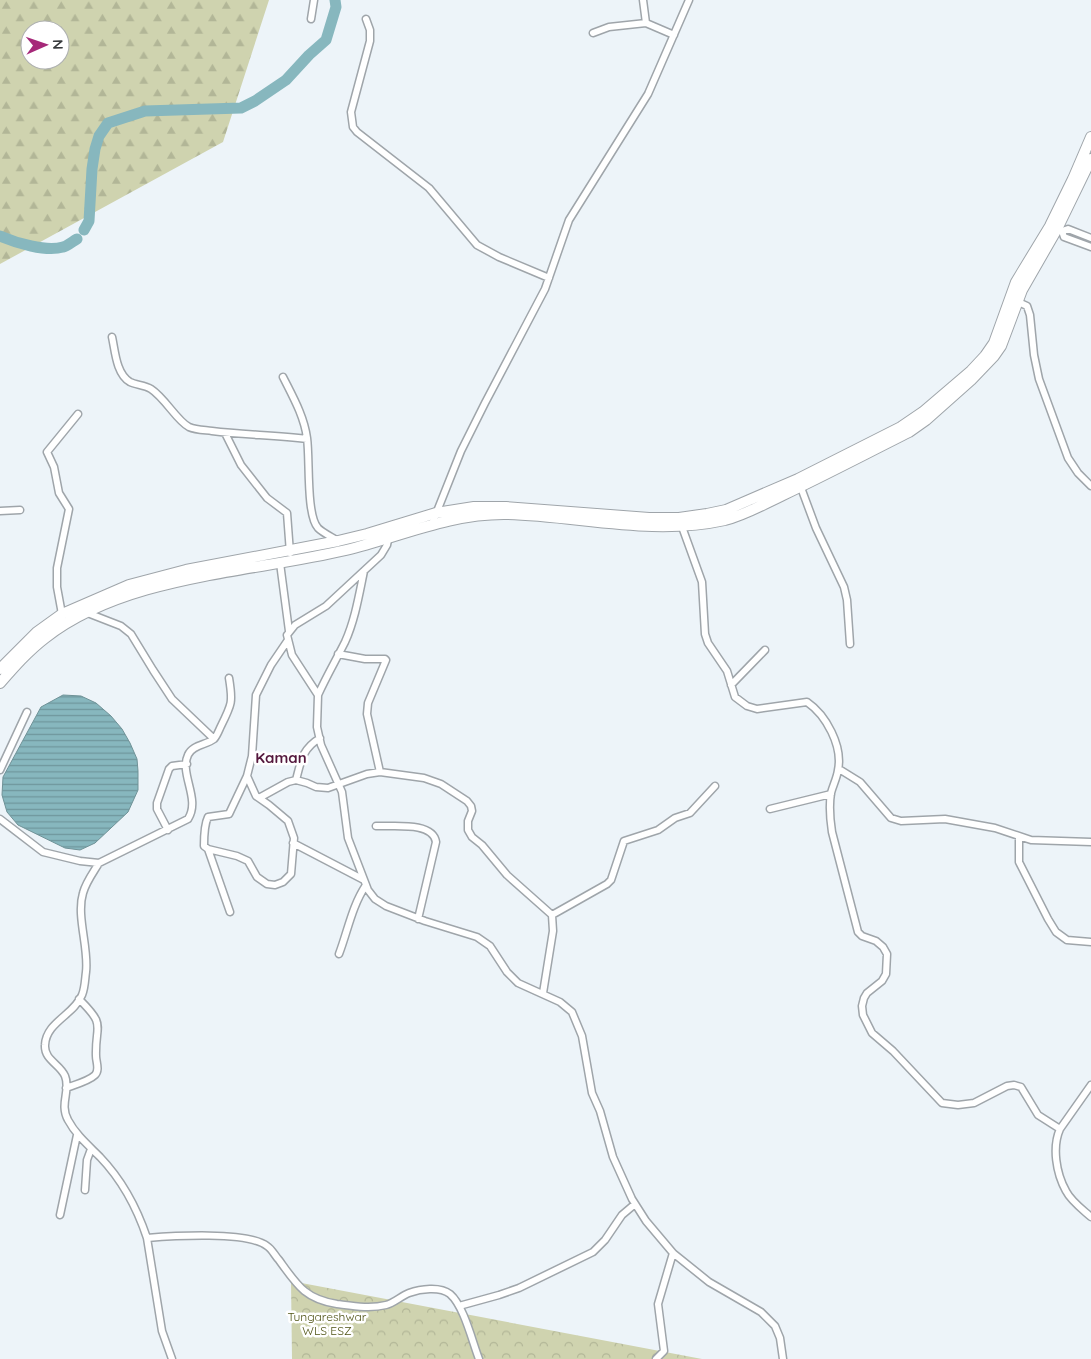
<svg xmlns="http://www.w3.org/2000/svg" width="1091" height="1359" viewBox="0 0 1091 1359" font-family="Quicksand,sans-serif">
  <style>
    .forest { fill: url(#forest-firs); fill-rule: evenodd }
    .park { fill: url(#park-crowns) }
    .water { fill: url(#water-rules); stroke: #6f9297 }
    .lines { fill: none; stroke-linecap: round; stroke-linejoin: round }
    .river { stroke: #87b7be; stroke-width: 11 }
    .minor-casing { stroke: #9fa5aa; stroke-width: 9 }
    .primary-casing { stroke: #9fa5aa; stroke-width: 12 }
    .minor { stroke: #fff; stroke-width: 6 }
    .primary { stroke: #fff; stroke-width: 10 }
    .labels { text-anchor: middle; stroke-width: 5; stroke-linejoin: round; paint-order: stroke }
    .park-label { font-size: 12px; fill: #4f5315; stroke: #fff }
    .quarter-label { font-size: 15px; font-weight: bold; fill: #54183d; stroke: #fff }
  </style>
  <defs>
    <pattern id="forest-firs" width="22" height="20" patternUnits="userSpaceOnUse" patternTransform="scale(1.25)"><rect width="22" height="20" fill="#cfd3af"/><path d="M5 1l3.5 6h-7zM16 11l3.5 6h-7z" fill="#b2b697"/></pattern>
    <pattern id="park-crowns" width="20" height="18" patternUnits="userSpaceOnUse" patternTransform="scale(1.25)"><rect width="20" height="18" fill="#cfd3af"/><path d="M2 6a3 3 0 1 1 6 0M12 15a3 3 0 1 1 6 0" fill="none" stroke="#b2b697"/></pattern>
    <pattern id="water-rules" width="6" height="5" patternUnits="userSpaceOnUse" patternTransform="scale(1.25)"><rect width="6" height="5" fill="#87b7be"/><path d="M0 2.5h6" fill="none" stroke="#6f969c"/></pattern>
  </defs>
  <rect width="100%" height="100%" fill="#edf4f9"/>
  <path class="forest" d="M 0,0 L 269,0 L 223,142 L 0,264 ZM 30,30 L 60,30 L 60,60 L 30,60 Z"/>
  <path class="park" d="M 291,1281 L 702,1359 L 292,1359 Z"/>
  <path class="water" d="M 63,695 L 81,696 L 96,703 L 111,716 L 122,729 L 130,743 L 137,759 L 138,771 L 138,790 L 128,812 L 95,843 L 80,850 L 65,848 L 18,825 L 7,812 L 2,795 L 3,777 L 41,707 Z"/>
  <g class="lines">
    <path class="river" d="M 84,230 L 89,221 L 92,169 L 95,149 L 99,136 L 108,123 L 145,111 L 241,108 L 255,101 L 286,80 L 309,55 L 326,40 L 336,7 L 335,0
      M 0,236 C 16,243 46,252 63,247 C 68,246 73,241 77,239"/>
    <g class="minor-casing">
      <path id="minor" d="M 643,0 L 646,23
        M 311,19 L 314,0
        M 366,19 L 370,30 L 370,41 L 351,112 L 353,127 L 357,132 L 429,188 L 477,245 L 499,257 L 549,278
        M 593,33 L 609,27 L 646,23 L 674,35
        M 1055,228 L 1062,231 L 1068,229 L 1091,238
        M 1062,231 L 1064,237 L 1091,247
        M 1016,301 L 1027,306 L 1030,315 L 1034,355 L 1039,379 L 1068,458 L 1078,473 L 1091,486
        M 112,337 C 115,350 116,374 130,382 C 136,385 145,385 151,389 C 165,398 177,421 189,427 C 196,430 205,430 212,431 C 244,435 276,435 307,439
        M 283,377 C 293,397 304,416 307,438 C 310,459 306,515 318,528 C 323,533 332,537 338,541
        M 225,433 L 241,465 L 267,498 L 287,513 L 290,553
        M 800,485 L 816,528 L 844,587 L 847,600 L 850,644
        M 0,511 L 20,510
        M 432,524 L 461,451 L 485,403 L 545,289 L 569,220 L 648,94 L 689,0
        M 681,524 L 702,582 L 705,634 L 708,643 L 727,671 L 735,697 L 747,706 L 757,709 L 807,702 C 826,715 843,746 838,770 C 837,778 833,785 831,793 C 829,805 830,819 832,832 L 858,932 L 862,936 L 876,941 L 883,947 L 887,954 L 886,974 L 882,981 L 867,993 L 864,998 L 862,1006 L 863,1015 L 872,1033 L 893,1051 L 942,1103 L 958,1105 L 974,1103 L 1007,1086 L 1014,1085 L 1021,1087 L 1038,1115 L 1060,1129
        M 389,535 L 387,545 L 381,555 L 326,606 L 295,625 L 287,635 L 292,655 L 318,695 L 317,727 L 321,745 L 342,792 L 348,838 L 368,890 L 375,899 L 386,906 L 425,921 L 477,937 L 490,946 L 507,972 L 518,983 L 560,1002 L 572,1012 L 582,1036 L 592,1093 L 600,1111 L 613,1157 L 632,1199 L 646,1221 L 673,1253 L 709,1282 L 761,1312 L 775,1326 L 780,1338 L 783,1359
        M 280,563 L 289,631
        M 85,612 L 121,626 L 131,634 L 153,670 L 172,699 L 214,739
        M 64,625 L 57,587 L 57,568 L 69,509 L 59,493 L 54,467 L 47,452 L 78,414
        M 338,654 L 365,659 L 385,659 L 386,660 L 368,703 L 367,714 L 380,772
        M 731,685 L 765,650
        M 318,695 C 326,677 336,660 345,642 C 355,620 359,595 364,571
        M 839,769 L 860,782 L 891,818 L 901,821 L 945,819 L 995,828 L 1031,840 L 1091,842
        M 0,770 L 27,712
        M 247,776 L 256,796 L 269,805 L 288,821 L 294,838 L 291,874 L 283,882 L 275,885 L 267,884 L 257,877 L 248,861 L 237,856 L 208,849 L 204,846 C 204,837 204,825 208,817 L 229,814 L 247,776 L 252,756 L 256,695 L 271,665 L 288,640
        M 296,780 C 301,761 302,749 320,738
        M 259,798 L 288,782 L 296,780 L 307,783 L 316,787 L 328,788 L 367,774 L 380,772 L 424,778 L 441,784 L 467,801 L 471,806 L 472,811 L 468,821 L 468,830 L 472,837 L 482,845 L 507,875 L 552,915 L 553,931 L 543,993
        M 770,809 L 831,794
        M 0,819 L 43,852 L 80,861 L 99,863 L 188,819 C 201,799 179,774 188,755 C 192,745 206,745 214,739 C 217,736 219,730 221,726 C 232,704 233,702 229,678
        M 376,826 C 392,827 433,821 436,842 L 418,919
        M 168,830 L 157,809 L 157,803 L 169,769 L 172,766 L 187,764
        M 1019,836 L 1019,862 L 1048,919 L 1056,932 L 1067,940 L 1091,942
        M 293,843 L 364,880
        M 208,849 L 230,912
        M 99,863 C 93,873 86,882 83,893 C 76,916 89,948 86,972 C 85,979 85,988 82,995 C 74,1015 46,1022 45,1045 C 44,1060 60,1064 65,1076 C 71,1090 59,1104 68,1120 C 76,1135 88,1145 100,1157 C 122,1180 137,1208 147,1238 L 162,1331 L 172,1359
        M 552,915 L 607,884 L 611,880 L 624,841 L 658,830 L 675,818 L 690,813 L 715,786
        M 339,954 C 348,930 352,906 366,885
        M 1091,1085 L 1060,1129 C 1052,1147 1056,1173 1066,1191 C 1071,1201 1082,1209 1091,1217
        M 66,1088 C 74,1085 89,1081 95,1075 C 100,1070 96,1062 96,1056 C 95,1023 107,1027 79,999
        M 85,1190 L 87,1160 L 91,1149
        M 60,1215 L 77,1135
        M 147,1238 C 172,1236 248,1231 267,1246 C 272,1249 275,1256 279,1260 C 297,1285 305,1299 337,1304 C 353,1306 370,1309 386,1305 C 394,1303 401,1296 409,1293 C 420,1289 440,1286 450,1294 C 464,1306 472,1341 479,1359
        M 459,1306 L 499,1295 L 519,1288 L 593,1252 L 605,1240 L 622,1215 L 635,1204
        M 656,1359 L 664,1351 L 658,1304 L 673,1253"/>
    </g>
    <g class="primary-casing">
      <path id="primary" d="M 0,669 L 37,632 L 62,614 L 129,585 L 186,570 L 338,541 L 367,534 L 436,513 L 474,507 L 506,507 L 649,518 L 679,518 L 707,514 L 726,510 L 798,479 L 901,427 L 923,412 L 971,371 L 985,356 L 994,343 L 1016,282 L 1050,226 L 1073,179 L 1091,137
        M 0,683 C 14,667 28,651 45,638 C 125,575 249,573 346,550 C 399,537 450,513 507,514 C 580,516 652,536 725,520 C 745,515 764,504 783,495 C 825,475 867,453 909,432 L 926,420 L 971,380 L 994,356 L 1001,346 L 1022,290 L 1057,229 L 1091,159"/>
    </g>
    <use href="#minor" class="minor"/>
    <use href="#primary" class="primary"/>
  </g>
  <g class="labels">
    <g class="park-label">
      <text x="327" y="1321">Tungareshwar<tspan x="327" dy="14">WLS ESZ</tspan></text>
    </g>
    <g class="quarter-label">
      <text x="281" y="763">Kaman</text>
    </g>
  </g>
  <g transform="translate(45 45) rotate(88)"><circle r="24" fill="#ffffff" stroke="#afb1b1"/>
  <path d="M0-4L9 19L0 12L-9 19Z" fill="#a62879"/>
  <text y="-8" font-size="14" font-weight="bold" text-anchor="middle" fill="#383b3d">N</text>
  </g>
</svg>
